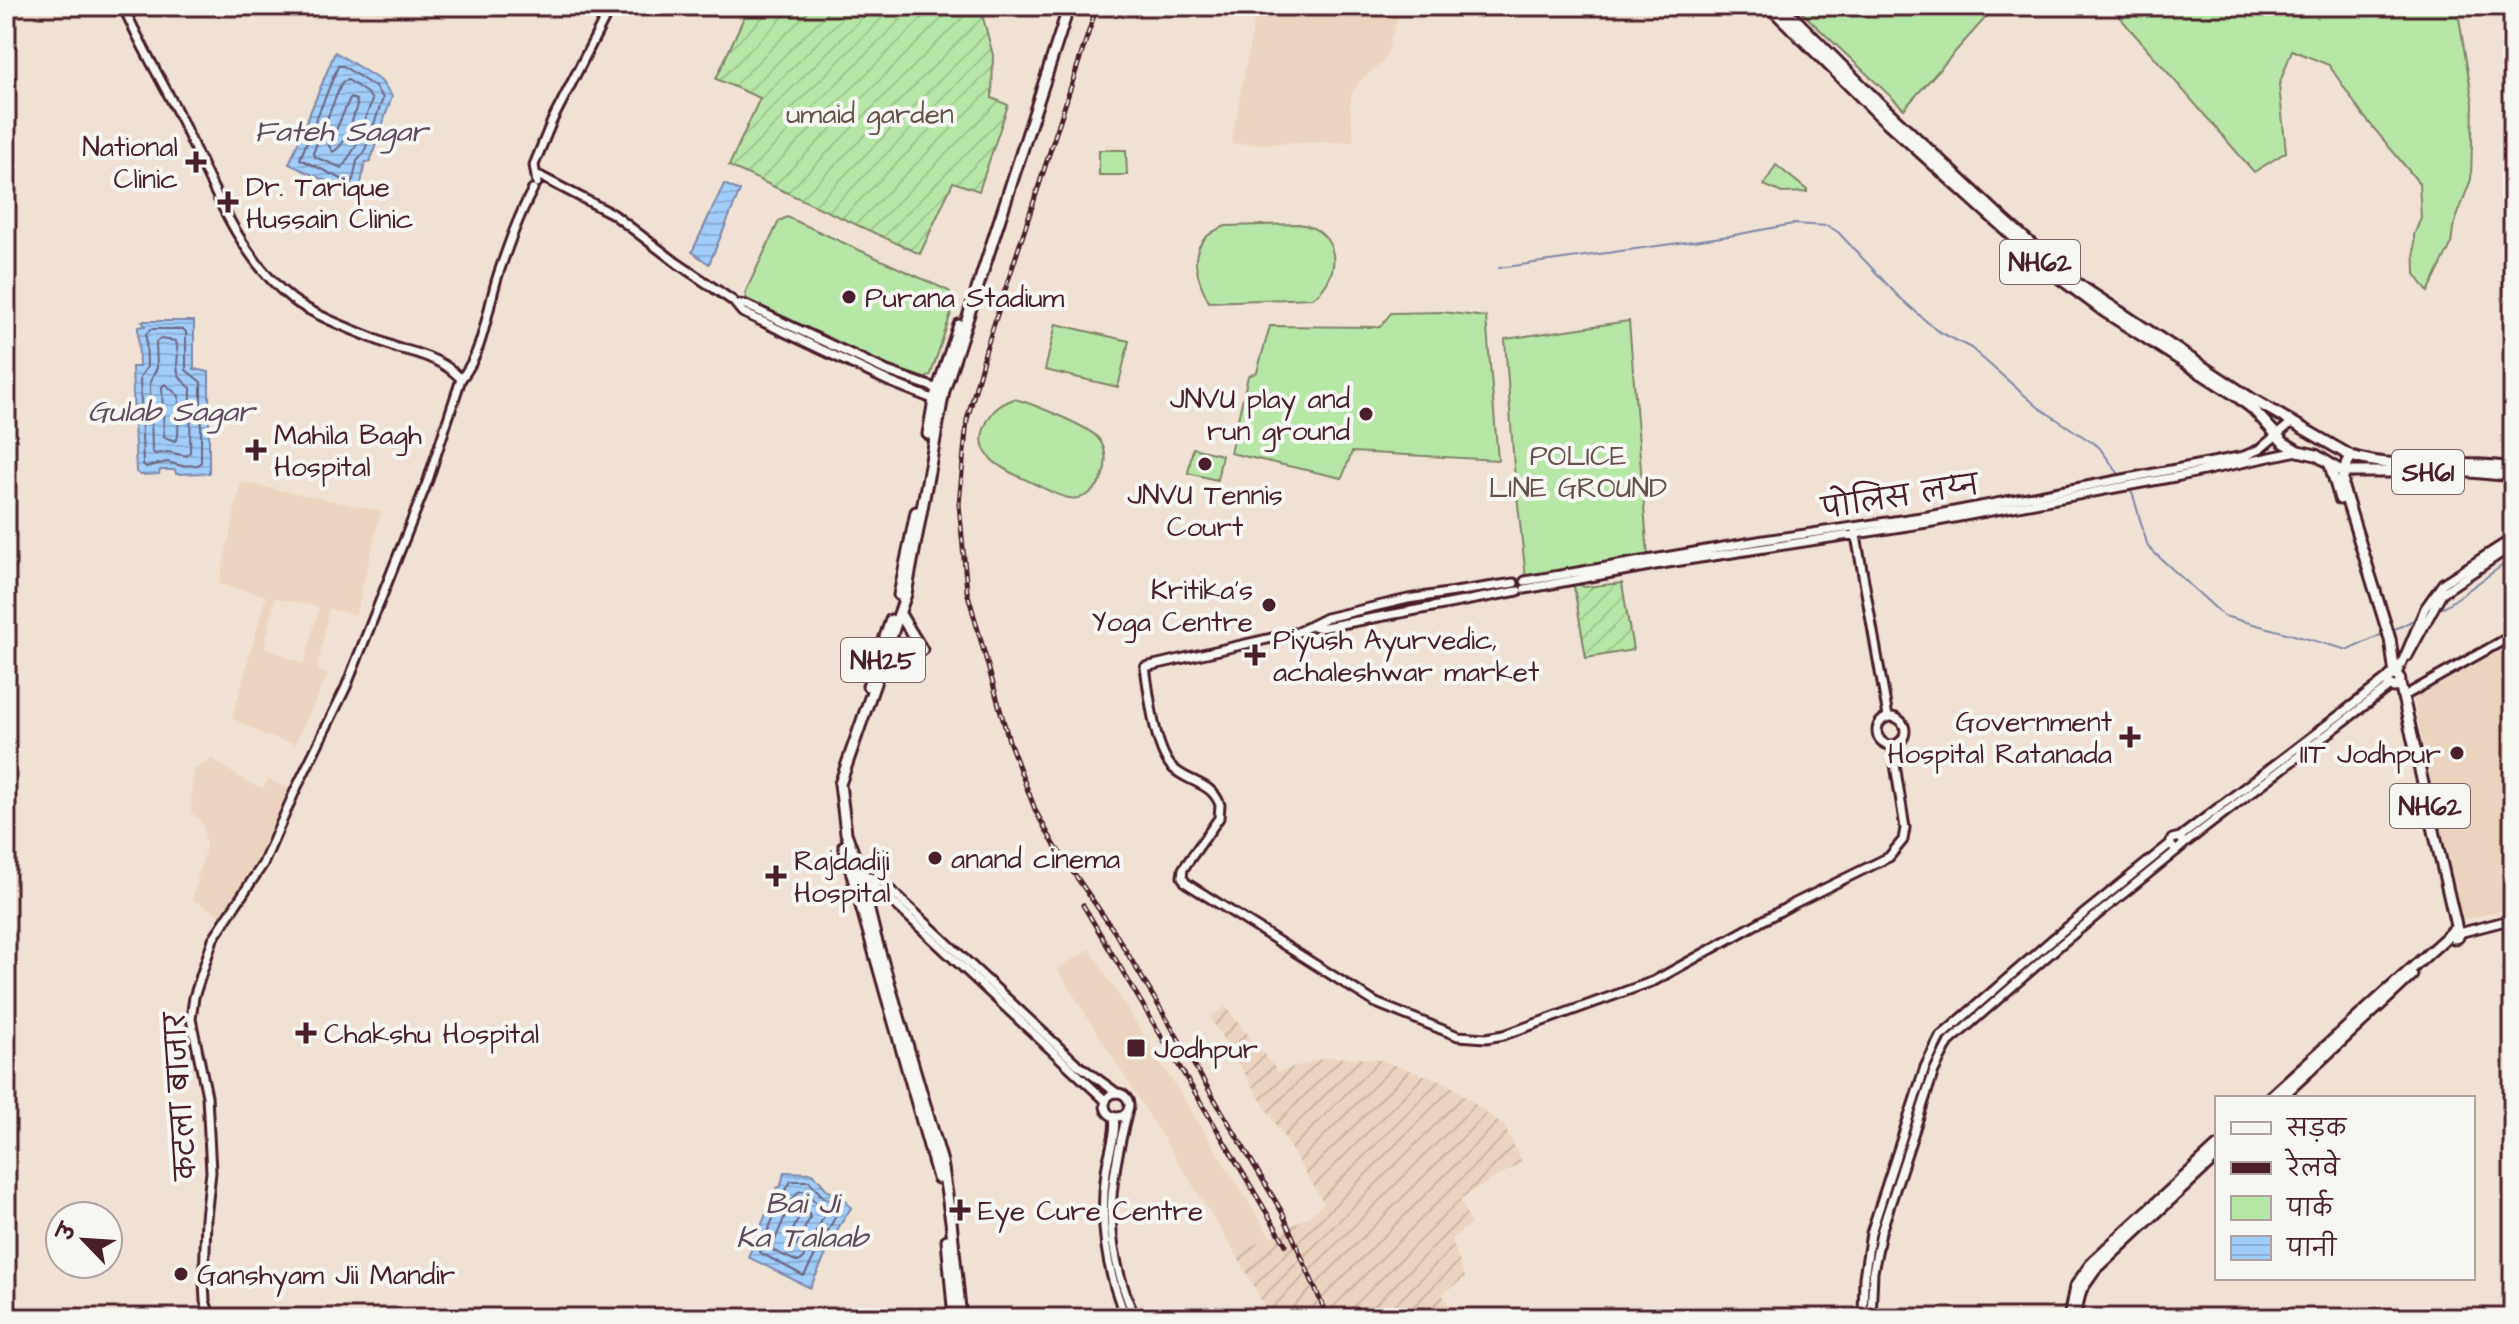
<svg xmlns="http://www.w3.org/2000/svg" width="2519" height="1324" viewBox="0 0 2519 1324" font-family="'Architects Daughter','Playpen Sans Deva',sans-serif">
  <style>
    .built { fill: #ead4bf; fill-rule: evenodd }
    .industrial { fill: url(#industrial-furrows) }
    .green { fill: #b7e7a7; stroke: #808369; stroke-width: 2 }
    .garden { fill: url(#garden-furrows); stroke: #808369; stroke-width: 2 }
    .water { fill: url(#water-rules); stroke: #7e87a8; stroke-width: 2 }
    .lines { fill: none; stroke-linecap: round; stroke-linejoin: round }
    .shore { stroke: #6d657e; stroke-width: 2 }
    .stream { stroke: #7e87a8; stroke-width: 2 }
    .tertiary-casing { stroke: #4a1f2b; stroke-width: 13 }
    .primary-casing { stroke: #4a1f2b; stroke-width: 15 }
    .trunk-casing { stroke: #4a1f2b; stroke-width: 15 }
    .tertiary { stroke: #f6f6f2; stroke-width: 7 }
    .primary { stroke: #f6f6f2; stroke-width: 9 }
    .trunk { stroke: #f6f6f2; stroke-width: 9 }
    .rail-casing { stroke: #4a1f2b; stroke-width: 5 }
    .rail { stroke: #f6f6f2; stroke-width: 2; stroke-dasharray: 6; stroke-linecap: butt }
    .poi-dot { fill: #4a1f2b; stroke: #f6f6f2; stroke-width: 3 }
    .labels { text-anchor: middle; stroke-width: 8; stroke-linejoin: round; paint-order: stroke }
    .shield { fill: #f6f6f2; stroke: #7e6067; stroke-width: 2 }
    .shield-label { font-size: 26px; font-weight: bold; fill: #4a1f2b }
    .park-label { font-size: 28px; fill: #65514a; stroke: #f6f6f2 }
    .poi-label { font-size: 28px; fill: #4a1f2b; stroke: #f6f6f2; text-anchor: start }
    .street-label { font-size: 28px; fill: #4a1f2b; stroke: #f6f6f2 }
    .water-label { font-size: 30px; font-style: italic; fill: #604a5f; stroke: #f6f6f2 }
  </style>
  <defs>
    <pattern id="industrial-furrows" width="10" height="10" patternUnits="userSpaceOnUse" patternTransform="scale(2)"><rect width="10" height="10" fill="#ead4bf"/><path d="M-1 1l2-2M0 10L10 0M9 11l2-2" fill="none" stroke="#cab6a4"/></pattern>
    <pattern id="garden-furrows" width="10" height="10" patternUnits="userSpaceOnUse" patternTransform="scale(2)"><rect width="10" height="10" fill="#b7e7a7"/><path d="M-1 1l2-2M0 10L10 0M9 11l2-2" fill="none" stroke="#9fc690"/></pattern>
    <pattern id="water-rules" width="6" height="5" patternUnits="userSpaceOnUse" patternTransform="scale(2)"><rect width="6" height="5" fill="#a1cdfb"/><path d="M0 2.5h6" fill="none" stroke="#8cb0d7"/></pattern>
  </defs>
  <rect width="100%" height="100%" fill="#efe2d4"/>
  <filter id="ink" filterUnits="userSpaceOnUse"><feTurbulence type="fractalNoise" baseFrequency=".0125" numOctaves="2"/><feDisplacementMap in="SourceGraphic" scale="16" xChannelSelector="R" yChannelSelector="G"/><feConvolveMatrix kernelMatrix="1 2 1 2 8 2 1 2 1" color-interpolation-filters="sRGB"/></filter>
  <g filter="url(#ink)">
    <path class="built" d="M 1257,6 L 1401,6 L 1385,60 L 1362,79 L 1352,92 L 1350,106 L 1354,142 L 1231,144 Z
      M 241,482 L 381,511 L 356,615 L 329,609 L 317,669 L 328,674 L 295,744 L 264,735 L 232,718 L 266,596 L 219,584 ZM 275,598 L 319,607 L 304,664 L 265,647 Z
      M 2513,643 L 2513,907 L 2460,921 L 2413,696 L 2424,693 Z
      M 212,759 L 250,784 L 263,788 L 268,779 L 295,791 L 278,833 L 225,921 L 212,910 L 192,900 L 206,846 L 202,822 L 191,812 L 193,770 Z
      M 1090,949 L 1271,1238 L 1236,1254 L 1057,969 Z"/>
    <path class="industrial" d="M 1226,1007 L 1278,1072 L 1327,1057 L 1377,1059 L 1446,1082 L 1504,1126 L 1522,1162 L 1460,1199 L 1471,1224 L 1452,1239 L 1465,1278 L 1442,1294 L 1457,1318 L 1271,1318 L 1236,1254 L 1308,1217 L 1324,1203 L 1209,1016 Z"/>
    <path class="green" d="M 1795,6 L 1996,6 L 1904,109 Z
      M 2110,6 L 2457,6 L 2473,103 L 2471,179 L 2453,228 L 2451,245 L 2428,292 L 2415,274 L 2414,235 L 2421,218 L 2419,183 L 2362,114 L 2329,65 L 2292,50 L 2279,85 L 2286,152 L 2254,172 Z
      M 1099,150 L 1126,150 L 1127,175 L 1099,175 Z
      M 1776,165 L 1807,190 L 1807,192 L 1782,193 L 1764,185 Z
      M 787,217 L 949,291 L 955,301 L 931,374 L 921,383 L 842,348 L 839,353 L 748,303 L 745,293 L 779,221 Z
      M 1299,224 C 1340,230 1344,275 1313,298 L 1209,302 C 1193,271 1185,240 1226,226 Z
      M 1442,312 L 1486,317 L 1498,460 L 1352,452 L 1342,478 L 1230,453 L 1248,376 L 1257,372 L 1270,326 L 1380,327 L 1391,313 Z
      M 1629,321 L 1648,556 L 1526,578 L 1514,467 L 1505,339 Z
      M 1056,324 L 1129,341 L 1118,387 L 1045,370 Z
      M 1014,399 C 1029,402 1087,426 1097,437 C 1117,458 1100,503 1069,498 C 1058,496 1046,489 1035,484 C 1010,472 968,458 987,422 C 993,409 1001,404 1014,399 Z
      M 1193,448 L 1222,455 L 1217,480 L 1188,473 Z"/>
    <path class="garden" d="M 749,6 L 984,6 L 982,14 L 993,55 L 992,98 L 1008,105 L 979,191 L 953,182 L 920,254 L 729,166 L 760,98 L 716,79 Z
      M 1573,581 L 1584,587 L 1622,583 L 1633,650 L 1586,658 Z"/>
    <path class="water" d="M 335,52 L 381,81 L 392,96 L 370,162 L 365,162 L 361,184 L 354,194 L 289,164 Z
      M 724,184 L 740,191 L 709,264 L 692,252 Z
      M 142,321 L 194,321 L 194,369 L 209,372 L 209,473 L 176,474 L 175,470 L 160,470 L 159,474 L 141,475 L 136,472 L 132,367 L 139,367 L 138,327 L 145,326 Z
      M 784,1172 L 813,1173 L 828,1191 L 843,1197 L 851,1208 L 840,1225 L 810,1288 L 748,1257 L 777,1188 L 781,1186 Z"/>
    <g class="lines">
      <path class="shore" d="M 338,66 L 343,66 L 375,87 L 383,98 L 364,153 L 357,161 L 353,180 L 350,183 L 300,159 Z
        M 348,80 L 368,94 L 372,100 L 356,146 L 342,168 L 315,157 L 313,153 L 342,82 Z
        M 350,98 L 356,100 L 357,105 C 352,121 348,143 333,152 L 329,146 Z
        M 151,329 L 183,329 L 186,332 L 186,370 L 201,382 L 201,462 L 198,465 L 182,466 L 167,462 L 146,467 L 143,464 L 140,377 L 147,367 L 146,334 Z
        M 160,339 L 176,341 C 182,363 168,371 191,388 L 190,452 L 187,456 L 168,452 L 155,454 L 152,451 L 150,382 L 157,368 L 156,342 Z
        M 165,384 L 179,396 L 178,437 L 175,441 L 164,437 L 162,387 Z
        M 791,1181 L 809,1181 L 823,1197 L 837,1203 L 840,1208 L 804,1276 L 759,1252 L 783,1195 Z
        M 804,1191 L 826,1212 L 802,1260 L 798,1262 L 774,1251 L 772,1247 L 791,1202 L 798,1192 Z
        M 802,1210 L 809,1214 L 810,1218 L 796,1245 L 792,1246 L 788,1241 Z"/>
      <path class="stream" d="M 1499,268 L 1729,236 L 1793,224 L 1828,226 L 1838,232 L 1897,295 L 1936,330 L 1971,348 L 2038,407 L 2099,447 L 2121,477
        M 2129,489 L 2133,495 L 2148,547 L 2224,616 L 2348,650 L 2385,633
        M 2435,611 L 2449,604 L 2503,565
        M 2391,631 L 2418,618"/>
      <g class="tertiary-casing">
        <path id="tertiary" d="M 123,6 C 139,42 158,74 176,109 C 207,171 236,256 292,299 C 315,317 369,336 397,348 C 421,353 445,361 461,379
          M 536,174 L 613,214 L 677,263 L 733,301 L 742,312 L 890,382 L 935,400
          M 537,183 L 534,165 L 552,121 L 611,6
          M 737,304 L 746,305 L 887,371 L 941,390
          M 1855,530 L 1888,717
          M 1525,581 L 1764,540 L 1928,516 L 2244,456 L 2260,449 L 2291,423
          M 1514,583 L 1408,599 L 1326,618 L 1298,632 L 1145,667 C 1149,693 1154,746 1171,766 C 1186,783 1212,781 1220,805 L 1219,818 L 1183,869 L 1182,877 L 1186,883 L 1376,1003 L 1458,1036 L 1486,1038 L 1504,1035 L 1654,981 L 1791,905 L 1889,857 L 1903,840 L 1905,828 L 1892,745
          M 1525,589 L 1655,565 L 1927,523 L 2180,476 L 2298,451
          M 1313,626 L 1320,628 L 1518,591
          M 2408,656 L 2442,593 L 2513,545
          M 2397,674 L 2425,608 L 2443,583 L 2513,538
          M 2404,696 L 2513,635
          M1877 731a14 14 0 1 1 28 0a14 14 0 1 1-28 0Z
          M 2180,837 L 2388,678
          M 2184,844 L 2390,686
          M 857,871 L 883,883 L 1077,1064 L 1117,1093
          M 861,882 L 874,886 L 881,891 L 1106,1101
          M 2459,933 L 2513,919
          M1105 1105a12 12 0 1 1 24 0a12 12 0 1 1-24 0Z
          M 1128,1110 C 1108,1191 1101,1239 1135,1318
          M 1114,1117 C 1117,1134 1108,1154 1106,1172 C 1099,1223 1106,1271 1126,1318
          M 211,1318 L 205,1301 L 204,1282 L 206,1218 L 211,1172 L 207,1096 L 191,1019 L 194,997 L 213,939 L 263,864 L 295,791 L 346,687 L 428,480 L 461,379 C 484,351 487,309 498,275 C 508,246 518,217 533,189
          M 1863,1318 L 1864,1277 L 1871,1233 L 1925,1067 L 1940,1037 L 2054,938 L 2170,844 L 2172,839 L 2180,837 L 2184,844 L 2176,851 L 2170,844
          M 1871,1318 L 1873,1272 L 1881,1232 L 1934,1071 L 1949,1042 L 2060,945 L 2176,851"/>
      </g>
      <g class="primary-casing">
        <path id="primary" d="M 928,434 L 934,400 L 959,325
          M 2351,456 C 2403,472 2459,459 2513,468
          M 2343,472 L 2471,472 L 2513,476
          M 899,595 L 916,512
          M 900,614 L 922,650
          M 868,686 L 891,620
          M 844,846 L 938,1178
          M 947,1240 L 954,1318
          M 961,1318 L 951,1221 L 942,1162 L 876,939 L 858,866 L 846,833 L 840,784 L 906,594 L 944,391 L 1069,6"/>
      </g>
      <g class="trunk-casing">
        <path id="trunk" d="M 1769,6 L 1880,116 L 2058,277 L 2105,312 L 2235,395 L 2253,409 L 2283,442 L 2298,451 L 2316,455 L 2343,472
          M 1782,6 L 1882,106 L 2003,219 L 2073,281 L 2252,399 L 2351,456 L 2343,472 L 2343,488 L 2390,639 L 2395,674
          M 2330,465 L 2340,499
          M2388 681a6 6 0 1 1 12 0a6 6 0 1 1-12 0Z
          M 2400,684 L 2457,930
          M2451 934a4 4 0 1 1 8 0a4 4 0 1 1-8 0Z
          M 2269,1098 L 2451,933
          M 2280,1098 L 2412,975
          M 2076,1310 L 2081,1290 L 2095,1270 L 2217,1156
          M 2069,1318 L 2075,1287 L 2093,1261 L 2217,1147"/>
      </g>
      <use href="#tertiary" class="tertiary"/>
      <use href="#primary" class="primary"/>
      <use href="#trunk" class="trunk"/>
      <g class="rail-casing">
        <path id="rail" d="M 1097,6 L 986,349 L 967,420 L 959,504 L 967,591 L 1009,741 L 1036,812 L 1055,846 L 1114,931 L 1282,1212 L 1328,1318
          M 1083,905 L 1286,1245"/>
      </g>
      <use href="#rail" class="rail"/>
    </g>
  </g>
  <g class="poi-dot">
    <path d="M192 150h8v8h8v8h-8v8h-8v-8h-8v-8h8z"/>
    <path d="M224 190h8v8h8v8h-8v8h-8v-8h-8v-8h8z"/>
    <circle cx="849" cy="297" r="8"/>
    <circle cx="1366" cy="414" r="8"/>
    <path d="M252 438h8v8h8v8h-8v8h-8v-8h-8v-8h8z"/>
    <circle cx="1205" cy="464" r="8"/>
    <circle cx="1269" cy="605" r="8"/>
    <path d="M1251 643h8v8h8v8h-8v8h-8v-8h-8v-8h8z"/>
    <path d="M2126 725h8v8h8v8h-8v8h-8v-8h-8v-8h8z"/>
    <circle cx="2457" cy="753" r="8"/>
    <circle cx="935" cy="858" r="8"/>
    <path d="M772 864h8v8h8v8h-8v8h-8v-8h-8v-8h8z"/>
    <path d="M302 1021h8v8h8v8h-8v8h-8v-8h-8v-8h8z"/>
    <rect x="1126" y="1038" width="20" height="20" rx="4"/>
    <path d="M956 1198h8v8h8v8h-8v8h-8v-8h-8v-8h8z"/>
    <circle cx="181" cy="1274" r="8"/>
  </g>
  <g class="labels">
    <g class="shield">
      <rect x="2000" y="240" width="80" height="44" rx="6"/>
      <rect x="2392" y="450" width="72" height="44" rx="6"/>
      <rect x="841" y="638" width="84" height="44" rx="6"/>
      <rect x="2390" y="784" width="80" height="44" rx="6"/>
    </g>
    <g class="shield-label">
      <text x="2040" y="271">NH62</text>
      <text x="2428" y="481">SH61</text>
      <text x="883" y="669">NH25</text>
      <text x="2430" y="815">NH62</text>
    </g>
    <g class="park-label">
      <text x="870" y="123">umaid garden</text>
      <text x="1578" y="465">POLICE<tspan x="1578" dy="32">LINE GROUND</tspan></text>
    </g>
    <g class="poi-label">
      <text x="178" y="156" text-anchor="end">National<tspan x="178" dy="32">Clinic</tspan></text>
      <text x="246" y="196">Dr. Tarique<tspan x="246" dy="32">Hussain Clinic</tspan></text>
      <text x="865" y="307">Purana Stadium</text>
      <text x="1350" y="408" text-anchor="end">JNVU play and<tspan x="1350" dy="32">run ground</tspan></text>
      <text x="274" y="444">Mahila Bagh<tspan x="274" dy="32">Hospital</tspan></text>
      <text x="1205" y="504" text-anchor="middle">JNVU Tennis<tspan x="1205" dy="32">Court</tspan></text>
      <text x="1253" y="599" text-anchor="end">Kritika's<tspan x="1253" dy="32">Yoga Centre</tspan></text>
      <text x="1273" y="649">Piyush Ayurvedic,<tspan x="1273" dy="32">achaleshwar market</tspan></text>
      <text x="2112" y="731" text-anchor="end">Government<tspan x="2112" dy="32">Hospital Ratanada</tspan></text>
      <text x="2441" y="763" text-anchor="end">IIT Jodhpur</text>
      <text x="951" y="868">anand cinema</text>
      <text x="794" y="870">Rajdadiji<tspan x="794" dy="32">Hospital</tspan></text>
      <text x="324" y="1043">Chakshu Hospital</text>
      <text x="1154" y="1058">Jodhpur</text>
      <text x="978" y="1220">Eye Cure Centre</text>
      <text x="197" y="1284">Ganshyam Jii Mandir</text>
    </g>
    <g class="street-label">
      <text transform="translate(1900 496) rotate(-9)" y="10">पोलिस लय्न</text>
      <text transform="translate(180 1096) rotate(-94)" y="10">कटला बाजार</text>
    </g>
    <g class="water-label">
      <text x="341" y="141">Fateh Sagar</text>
      <text x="171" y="421">Gulab Sagar</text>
      <text x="802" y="1213">Bai Ji<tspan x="802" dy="34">Ka Talaab</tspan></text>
    </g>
  </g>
  <rect width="2519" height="1324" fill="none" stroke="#f6f6f2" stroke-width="32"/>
  <rect x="16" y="16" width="2487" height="1292" fill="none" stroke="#4a1f2b" stroke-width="3" filter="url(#ink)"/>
  <rect x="2215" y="1096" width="260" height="184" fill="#f6f6f2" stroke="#b1a0a2" stroke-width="2"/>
  <rect x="2231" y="1122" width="40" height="12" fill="#f6f6f2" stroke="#b1a0a2" stroke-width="2"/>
  <text x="2287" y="1136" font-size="24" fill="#4a1f2b">सड़क</text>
  <rect x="2231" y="1162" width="40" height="12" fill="#4a1f2b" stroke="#b1a0a2" stroke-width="2"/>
  <text x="2287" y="1176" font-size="24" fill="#4a1f2b">रेलवे</text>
  <rect x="2231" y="1196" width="40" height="24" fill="#b7e7a7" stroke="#b1a0a2" stroke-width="2"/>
  <text x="2287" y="1216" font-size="24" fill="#4a1f2b">पार्क</text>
  <rect x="2231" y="1236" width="40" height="24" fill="url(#water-rules)" stroke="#b1a0a2" stroke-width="2"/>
  <text x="2287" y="1256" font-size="24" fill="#4a1f2b">पानी</text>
  <g transform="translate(84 1240) rotate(295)"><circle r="38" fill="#f6f6f2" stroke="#b1a0a2" stroke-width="2"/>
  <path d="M0-6L14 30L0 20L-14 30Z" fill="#4a1f2b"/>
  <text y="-12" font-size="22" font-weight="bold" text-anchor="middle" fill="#4a1f2b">उ</text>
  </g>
</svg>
